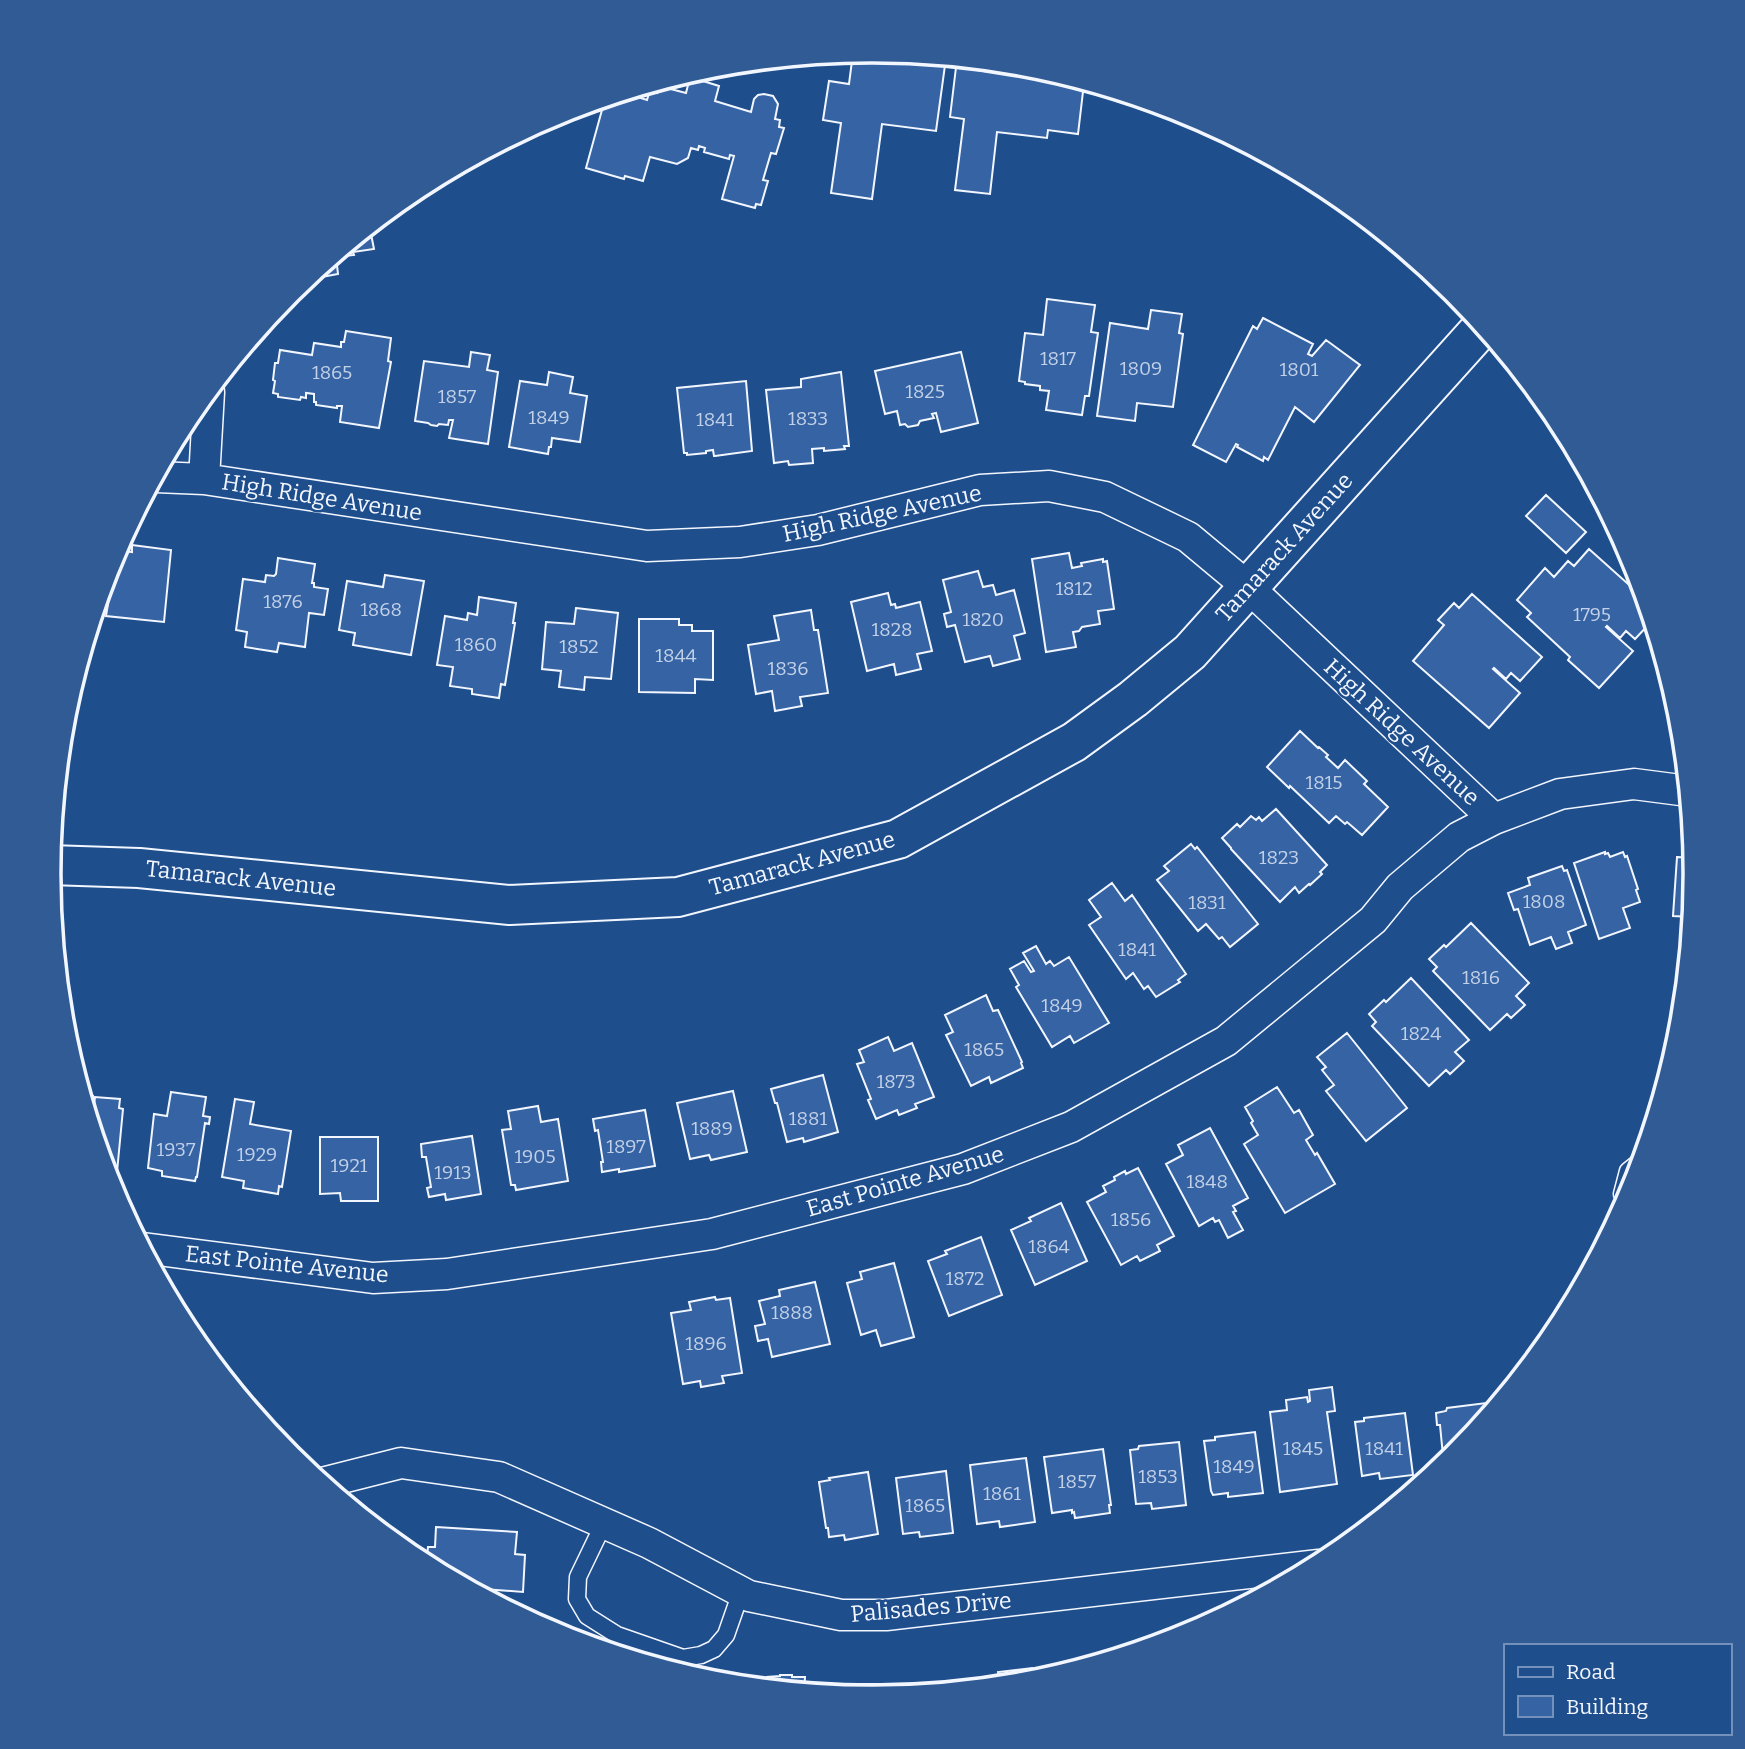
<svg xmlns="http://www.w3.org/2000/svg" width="1745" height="1749" viewBox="0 0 1745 1749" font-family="Bitter,serif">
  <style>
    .building { fill: #3563a3; stroke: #f2f6ff; stroke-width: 2 }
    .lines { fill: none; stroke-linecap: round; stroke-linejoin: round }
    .lane-casing { stroke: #f2f6ff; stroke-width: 19 }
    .street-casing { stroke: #f2f6ff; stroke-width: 33 }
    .secondary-casing { stroke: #f2f6ff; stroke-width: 42 }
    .lane { stroke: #1f4e8c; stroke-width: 16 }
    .street { stroke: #1f4e8c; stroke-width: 30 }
    .secondary { stroke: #1f4e8c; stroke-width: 38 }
    .labels { text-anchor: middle; stroke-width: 5; stroke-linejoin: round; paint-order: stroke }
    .number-label { font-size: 19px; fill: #c3d1e8 }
    .street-label { font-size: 23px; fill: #f2f6ff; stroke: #1f4e8c }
    .rim { fill: none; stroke: #f2f6ff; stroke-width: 3.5 }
  </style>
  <rect width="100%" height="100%" fill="#1f4e8c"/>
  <path class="building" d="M 873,51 L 887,52 L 887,55 L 912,59 L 913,55 L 946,58 L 936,131 L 882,124 L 872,199 L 831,193 L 841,123 L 823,120 L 829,81 L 849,84 L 853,53 Z
    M 957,59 L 978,61 L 975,70 L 1084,83 L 1078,134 L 1048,130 L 1047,138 L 997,132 L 990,194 L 955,190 L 964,119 L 950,117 Z
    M 690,77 L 719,86 L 715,101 L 751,112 L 754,99 L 758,95 L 764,94 L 773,96 L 778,104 L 775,119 L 780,120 L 779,127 L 784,128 L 776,154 L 771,153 L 763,180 L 768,181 L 761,205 L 756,204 L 755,208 L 722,199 L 734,156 L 730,155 L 729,159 L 704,152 L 705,148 L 699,146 L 698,150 L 691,148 L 688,158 L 677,164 L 650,157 L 643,181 L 625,176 L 624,179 L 586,168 L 605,99 L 625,93 L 647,100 L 650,90 L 657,93 L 659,86 L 686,93 Z
    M 373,224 L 374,234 L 371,234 L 374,249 L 353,252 L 354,255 L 336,257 L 338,274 L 306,280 Z
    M 1047,299 L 1095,305 L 1091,332 L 1098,333 L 1089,396 L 1085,396 L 1082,415 L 1046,410 L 1049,391 L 1040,390 L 1040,386 L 1025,384 L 1025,382 L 1019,381 L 1025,333 L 1043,335 Z
    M 1151,310 L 1182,314 L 1179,333 L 1183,334 L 1173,407 L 1137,403 L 1135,421 L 1097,416 L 1110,323 L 1148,329 Z
    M 1263,318 L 1313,344 L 1308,354 L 1312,356 L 1326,340 L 1360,365 L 1314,422 L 1295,407 L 1268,460 L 1264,457 L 1263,461 L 1237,447 L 1238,445 L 1236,444 L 1226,462 L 1193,445 L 1253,326 L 1257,329 Z
    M 346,331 L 391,338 L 388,361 L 391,362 L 379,428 L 340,422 L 342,406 L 337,406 L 337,408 L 316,405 L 316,402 L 314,402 L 314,394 L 306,393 L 306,398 L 301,397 L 300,400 L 278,397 L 278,394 L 273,393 L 275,381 L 273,380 L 275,363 L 278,363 L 280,350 L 312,355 L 314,343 L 341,347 L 341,342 L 344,342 Z
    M 471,352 L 490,355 L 487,370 L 498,372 L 488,444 L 449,438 L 453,420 L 449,420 L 448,425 L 439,424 L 437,426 L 431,425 L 428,423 L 415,421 L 424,361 L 469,367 Z
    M 961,352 L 978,423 L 941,432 L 936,413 L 932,414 L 934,418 L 920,421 L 918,425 L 908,427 L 905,424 L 900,425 L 897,411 L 885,414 L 875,371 Z
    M 549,372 L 573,377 L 570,393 L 587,396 L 580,442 L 552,438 L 551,447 L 549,447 L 548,454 L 509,447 L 520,381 L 547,385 Z
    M 841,372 L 849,446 L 844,446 L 845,449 L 824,451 L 824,448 L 812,449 L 813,463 L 789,465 L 788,461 L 774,463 L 766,390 L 801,387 L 801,379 Z
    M 746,381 L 752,451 L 715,456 L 714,456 L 713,450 L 706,451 L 706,453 L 687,455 L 687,453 L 684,453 L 677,388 Z
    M 1546,495 L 1586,532 L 1566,553 L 1526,516 Z
    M 132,545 L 171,550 L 164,622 L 106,616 L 108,604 L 98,603 L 112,559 L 115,555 L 117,550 L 132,552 Z
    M 1589,549 L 1646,600 L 1652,621 L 1635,639 L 1626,631 L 1620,638 L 1607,626 L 1606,627 L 1633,651 L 1599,688 L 1568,660 L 1570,657 L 1527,617 L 1531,613 L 1517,600 L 1545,568 L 1554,577 L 1568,561 L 1574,566 Z
    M 1069,553 L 1072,568 L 1082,566 L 1081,563 L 1103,559 L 1103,562 L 1107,561 L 1114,609 L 1098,611 L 1100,624 L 1082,627 L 1079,631 L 1073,632 L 1076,647 L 1046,652 L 1032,559 Z
    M 278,558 L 315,564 L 312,583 L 314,583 L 314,587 L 328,589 L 324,615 L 309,613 L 305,647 L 279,643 L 277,652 L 245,647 L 247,632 L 236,630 L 243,579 L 265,582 L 266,575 L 274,576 L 276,574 Z
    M 978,571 L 983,587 L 993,585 L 996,595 L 1014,590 L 1025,633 L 1014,636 L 1020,659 L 993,666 L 990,656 L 965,662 L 955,625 L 947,627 L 944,614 L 951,612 L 943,580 Z
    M 385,575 L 424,581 L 411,655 L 353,645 L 355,633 L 339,630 L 347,581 L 383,587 Z
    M 888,593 L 891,605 L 895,604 L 896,608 L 920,602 L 932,651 L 917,654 L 921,669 L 896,675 L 894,664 L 867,671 L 851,602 Z
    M 1472,594 L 1542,657 L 1520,681 L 1511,673 L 1506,679 L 1494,668 L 1493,669 L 1520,693 L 1489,728 L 1413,661 L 1444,625 L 1438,620 L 1454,603 L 1459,608 Z
    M 479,597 L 516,603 L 513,623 L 515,623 L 505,685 L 501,684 L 499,698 L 472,694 L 472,689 L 450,686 L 453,667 L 437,665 L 445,616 L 467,620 L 468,613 L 477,615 Z
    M 576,608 L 618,613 L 611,679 L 585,677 L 584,690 L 559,687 L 561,671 L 542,669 L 546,622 L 574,624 Z
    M 811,610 L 814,630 L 818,630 L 828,693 L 800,697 L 802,706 L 775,711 L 772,691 L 756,694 L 748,645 L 779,640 L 774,616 Z
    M 639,619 L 679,619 L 679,625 L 692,625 L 692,631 L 713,631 L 713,680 L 695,679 L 695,693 L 639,692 Z
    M 1300,731 L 1318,748 L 1319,747 L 1328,755 L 1326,757 L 1338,768 L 1345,760 L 1367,781 L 1364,784 L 1388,807 L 1362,835 L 1347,822 L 1345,824 L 1336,816 L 1329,823 L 1309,804 L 1290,786 L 1289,788 L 1267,767 Z
    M 1276,809 L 1327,865 L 1320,872 L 1322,874 L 1310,885 L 1309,884 L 1299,893 L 1295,887 L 1280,902 L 1231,849 L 1231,848 L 1222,838 L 1237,824 L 1240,827 L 1251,816 L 1256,820 L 1259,817 L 1262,821 Z
    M 1191,844 L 1195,849 L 1197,847 L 1258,924 L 1230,947 L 1222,937 L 1219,939 L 1206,924 L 1198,931 L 1157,880 L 1169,871 L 1164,866 Z
    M 1605,852 L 1605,854 L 1608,853 L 1610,857 L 1623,852 L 1625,857 L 1627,856 L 1638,889 L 1636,890 L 1640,902 L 1623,908 L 1630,928 L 1599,939 L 1574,863 Z
    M 1677,857 L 1694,858 L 1696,874 L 1692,917 L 1673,916 Z
    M 1562,866 L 1564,871 L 1567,870 L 1586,925 L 1568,932 L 1572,943 L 1556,949 L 1551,937 L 1530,945 L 1518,909 L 1514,910 L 1508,893 L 1530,885 L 1528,878 Z
    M 1112,883 L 1125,901 L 1132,895 L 1186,974 L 1178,980 L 1180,982 L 1156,997 L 1148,986 L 1144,989 L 1133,973 L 1126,979 L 1089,925 L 1101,917 L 1089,900 Z
    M 1471,923 L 1529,983 L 1516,996 L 1525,1005 L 1511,1018 L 1507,1014 L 1490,1030 L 1433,971 L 1437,967 L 1429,959 L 1444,945 L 1446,947 Z
    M 1036,946 L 1046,964 L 1050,961 L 1054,966 L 1069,957 L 1109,1023 L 1074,1043 L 1070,1036 L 1052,1047 L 1016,987 L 1019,985 L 1010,969 L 1024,961 L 1031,972 L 1034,971 L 1023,953 Z
    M 1411,978 L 1469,1040 L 1455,1052 L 1464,1061 L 1450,1074 L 1446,1070 L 1429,1086 L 1372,1026 L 1376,1022 L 1369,1014 L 1384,1000 L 1386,1002 Z
    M 986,995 L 993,1011 L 998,1010 L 1022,1062 L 1021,1063 L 1023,1068 L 991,1083 L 989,1077 L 971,1086 L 946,1035 L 953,1032 L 945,1015 Z
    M 1347,1033 L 1407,1108 L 1366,1141 L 1326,1091 L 1334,1085 L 1322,1070 L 1326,1067 L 1317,1057 Z
    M 888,1037 L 894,1051 L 912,1043 L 934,1097 L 915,1104 L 917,1108 L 899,1115 L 897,1110 L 876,1119 L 868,1100 L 871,1099 L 857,1064 L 864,1062 L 859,1050 Z
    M 823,1075 L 838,1132 L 804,1142 L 803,1138 L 787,1142 L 777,1103 L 775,1103 L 771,1089 Z
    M 1277,1087 L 1294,1113 L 1299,1110 L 1313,1135 L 1306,1140 L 1315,1155 L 1317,1153 L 1335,1184 L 1285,1213 L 1244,1144 L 1258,1135 L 1251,1123 L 1253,1121 L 1245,1107 Z
    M 733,1091 L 747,1152 L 711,1160 L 709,1155 L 690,1159 L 677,1103 Z
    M 171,1092 L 206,1097 L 203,1116 L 210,1117 L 209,1124 L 205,1123 L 197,1177 L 196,1177 L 195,1181 L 162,1176 L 162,1171 L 148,1168 L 154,1114 L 167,1116 Z
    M 83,1096 L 93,1096 L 92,1106 L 94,1106 L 95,1097 L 120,1099 L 119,1108 L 123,1109 L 117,1172 L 106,1171 Z
    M 235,1099 L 254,1102 L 250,1124 L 291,1131 L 282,1187 L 279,1186 L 278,1194 L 243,1188 L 244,1181 L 222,1177 Z
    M 538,1106 L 541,1122 L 558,1119 L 568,1181 L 516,1190 L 515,1185 L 511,1185 L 502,1130 L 511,1129 L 508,1111 Z
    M 645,1110 L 655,1166 L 619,1172 L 619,1169 L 602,1172 L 601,1162 L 603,1162 L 598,1130 L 595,1131 L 593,1119 Z
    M 1210,1128 L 1248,1198 L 1233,1206 L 1236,1211 L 1233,1212 L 1243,1230 L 1228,1238 L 1219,1220 L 1215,1222 L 1213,1218 L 1199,1226 L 1166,1164 L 1183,1155 L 1178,1145 Z
    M 472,1136 L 481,1194 L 446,1200 L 445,1194 L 429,1197 L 427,1188 L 431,1187 L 426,1157 L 422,1157 L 421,1144 Z
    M 320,1137 L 378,1137 L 378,1201 L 341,1201 L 340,1193 L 320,1194 Z
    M 1138,1168 L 1174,1236 L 1157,1245 L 1160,1251 L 1140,1261 L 1137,1256 L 1121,1265 L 1087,1202 L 1106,1192 L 1103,1186 L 1115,1180 L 1114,1177 L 1125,1171 L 1126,1174 Z
    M 1061,1203 L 1087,1261 L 1035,1285 L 1011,1230 L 1031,1221 L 1029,1218 Z
    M 981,1237 L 1002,1295 L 949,1316 L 928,1261 L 947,1254 L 945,1251 Z
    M 894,1263 L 914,1337 L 881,1346 L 876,1330 L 861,1335 L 847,1283 L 862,1279 L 860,1272 Z
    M 815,1282 L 830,1344 L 772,1357 L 768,1339 L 758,1341 L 755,1326 L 765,1324 L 759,1301 L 780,1296 L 779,1290 Z
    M 715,1297 L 716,1300 L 730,1298 L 742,1373 L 722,1376 L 724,1383 L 701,1387 L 700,1381 L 683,1384 L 671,1313 L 691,1310 L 689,1302 Z
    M 1332,1387 L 1335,1411 L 1327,1412 L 1337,1484 L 1280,1492 L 1270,1412 L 1287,1410 L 1286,1400 L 1307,1397 L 1308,1402 L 1310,1401 L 1309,1390 Z
    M 1486,1403 L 1488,1416 L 1455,1457 L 1446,1464 L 1442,1465 L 1441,1456 L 1443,1456 L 1440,1425 L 1437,1425 L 1436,1413 L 1446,1411 L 1447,1408 Z
    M 1405,1413 L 1413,1475 L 1380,1479 L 1379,1473 L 1362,1476 L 1355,1422 L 1364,1421 L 1364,1418 Z
    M 1255,1432 L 1263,1493 L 1228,1497 L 1228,1493 L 1213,1495 L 1211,1491 L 1204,1441 L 1215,1440 L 1215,1437 Z
    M 1179,1442 L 1186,1505 L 1152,1509 L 1151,1503 L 1136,1504 L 1130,1450 L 1138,1449 L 1139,1446 Z
    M 1103,1449 L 1111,1505 L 1109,1505 L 1110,1513 L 1075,1518 L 1074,1512 L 1072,1513 L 1072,1510 L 1052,1513 L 1044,1457 Z
    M 1026,1458 L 1035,1522 L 1000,1527 L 999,1521 L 977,1524 L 970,1465 Z
    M 946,1471 L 953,1533 L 920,1537 L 919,1532 L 903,1534 L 896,1478 Z
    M 868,1472 L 878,1534 L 845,1540 L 844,1535 L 829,1537 L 828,1528 L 826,1528 L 819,1482 L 830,1480 L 829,1478 Z
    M 436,1527 L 517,1532 L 515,1554 L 525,1555 L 523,1592 L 470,1588 L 440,1572 L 440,1567 L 426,1565 L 428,1547 L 435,1547 Z
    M 1107,1658 L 1107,1660 L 1052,1676 L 1051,1671 L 1071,1669 L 1071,1662 Z
    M 1032,1668 L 1034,1682 L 977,1688 L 976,1680 L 999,1678 L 998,1672 Z
    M 780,1675 L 792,1675 L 792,1677 L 805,1677 L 804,1691 L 767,1688 L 767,1677 L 780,1676 Z
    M 957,1683 L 957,1690 L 899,1695 L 898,1690 Z
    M 843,1684 L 879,1684 L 879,1697 L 829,1694 L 829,1691 L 843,1692 Z"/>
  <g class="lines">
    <g class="lane-casing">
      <path id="lane" d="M 1627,1202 L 1622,1194 L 1628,1171 L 1643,1159
        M 604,1523 L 578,1577 L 577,1599 L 587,1616 L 617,1635 L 683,1658 L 701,1655 L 714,1649 L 726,1635 L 741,1592"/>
    </g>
    <g class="street-casing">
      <path id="street" d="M 156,477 L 204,479 L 647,546 L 740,542 L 818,530 L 980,490 L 1049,486 L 1105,497 L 1188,537 L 1248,587 L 1494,819
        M 204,479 L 209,392
        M 143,1248 L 373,1278 L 447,1274 L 712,1234 L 963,1169 L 1071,1127 L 1226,1041 L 1373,920 L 1400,887 L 1459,837 L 1494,819 L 1560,794 L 1634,784 L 1688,791
        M 322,1483 L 401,1463 L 499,1477 L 649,1543 L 749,1596 L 841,1615 L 886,1615 L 1319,1565"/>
    </g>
    <g class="secondary-casing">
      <path id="secondary" d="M 50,865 L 139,868 L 510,905 L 678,897 L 898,839 L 1074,742 L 1133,699 L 1190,652 L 1483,326"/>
    </g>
    <use href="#lane" class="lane"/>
    <use href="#street" class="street"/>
    <use href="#secondary" class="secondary"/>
  </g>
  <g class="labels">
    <g class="number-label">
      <text x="1058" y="365">1817</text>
      <text x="1141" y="375">1809</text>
      <text x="1299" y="376">1801</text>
      <text x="332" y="379">1865</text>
      <text x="925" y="398">1825</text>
      <text x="457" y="403">1857</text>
      <text x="549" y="424">1849</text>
      <text x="808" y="425">1833</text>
      <text x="715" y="426">1841</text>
      <text x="1074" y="595">1812</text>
      <text x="283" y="608">1876</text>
      <text x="381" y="616">1868</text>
      <text x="1592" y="621">1795</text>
      <text x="983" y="626">1820</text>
      <text x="892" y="636">1828</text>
      <text x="476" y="651">1860</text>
      <text x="579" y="653">1852</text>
      <text x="676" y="662">1844</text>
      <text x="788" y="675">1836</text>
      <text x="1324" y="789">1815</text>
      <text x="1279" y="864">1823</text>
      <text x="1544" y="908">1808</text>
      <text x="1207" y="909">1831</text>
      <text x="1137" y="956">1841</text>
      <text x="1481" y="984">1816</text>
      <text x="1062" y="1012">1849</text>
      <text x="1421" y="1040">1824</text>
      <text x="984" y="1056">1865</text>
      <text x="896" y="1088">1873</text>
      <text x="808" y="1125">1881</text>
      <text x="712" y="1135">1889</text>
      <text x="626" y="1153">1897</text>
      <text x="176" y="1156">1937</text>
      <text x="257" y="1161">1929</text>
      <text x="535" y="1163">1905</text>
      <text x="349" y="1172">1921</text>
      <text x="453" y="1179">1913</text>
      <text x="1207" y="1188">1848</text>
      <text x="1131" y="1226">1856</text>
      <text x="1049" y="1253">1864</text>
      <text x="965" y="1285">1872</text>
      <text x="792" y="1319">1888</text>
      <text x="706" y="1350">1896</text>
      <text x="1303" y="1455">1845</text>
      <text x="1384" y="1455">1841</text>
      <text x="1234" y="1473">1849</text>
      <text x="1158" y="1483">1853</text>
      <text x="1077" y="1488">1857</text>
      <text x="1002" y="1500">1861</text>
      <text x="925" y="1512">1865</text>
    </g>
    <g class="street-label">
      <text transform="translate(322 497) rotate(9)" y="8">High Ridge Avenue</text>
      <text transform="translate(882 513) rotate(-12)" y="8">High Ridge Avenue</text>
      <text transform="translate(1284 547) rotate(-48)" y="8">Tamarack Avenue</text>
      <text transform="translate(1402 732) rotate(43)" y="8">High Ridge Avenue</text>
      <text transform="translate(802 863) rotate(-15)" y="8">Tamarack Avenue</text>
      <text transform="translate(241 878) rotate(6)" y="8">Tamarack Avenue</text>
      <text transform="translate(905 1181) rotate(-16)" y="8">East Pointe Avenue</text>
      <text transform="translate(287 1264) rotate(6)" y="8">East Pointe Avenue</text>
      <text transform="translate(931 1607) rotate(-5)" y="8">Palisades Drive</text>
    </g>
  </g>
  <path d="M0 0H1745V1749H0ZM61 874a811 811 0 1 1 1622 0a811 811 0 1 1-1622 0Z" fill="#305b95" fill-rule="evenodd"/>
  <path class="rim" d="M61 874a811 811 0 1 1 1622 0a811 811 0 1 1-1622 0Z"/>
  <rect x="1504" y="1644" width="228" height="91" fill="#1f4e8c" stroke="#7391ba" stroke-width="2"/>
  <rect x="1518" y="1667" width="35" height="10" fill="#1f4e8c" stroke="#7391ba" stroke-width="2"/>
  <text x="1566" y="1679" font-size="21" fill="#f2f6ff">Road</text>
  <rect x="1518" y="1696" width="35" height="21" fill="#3563a3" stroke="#7391ba" stroke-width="2"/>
  <text x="1566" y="1714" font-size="21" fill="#f2f6ff">Building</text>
</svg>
